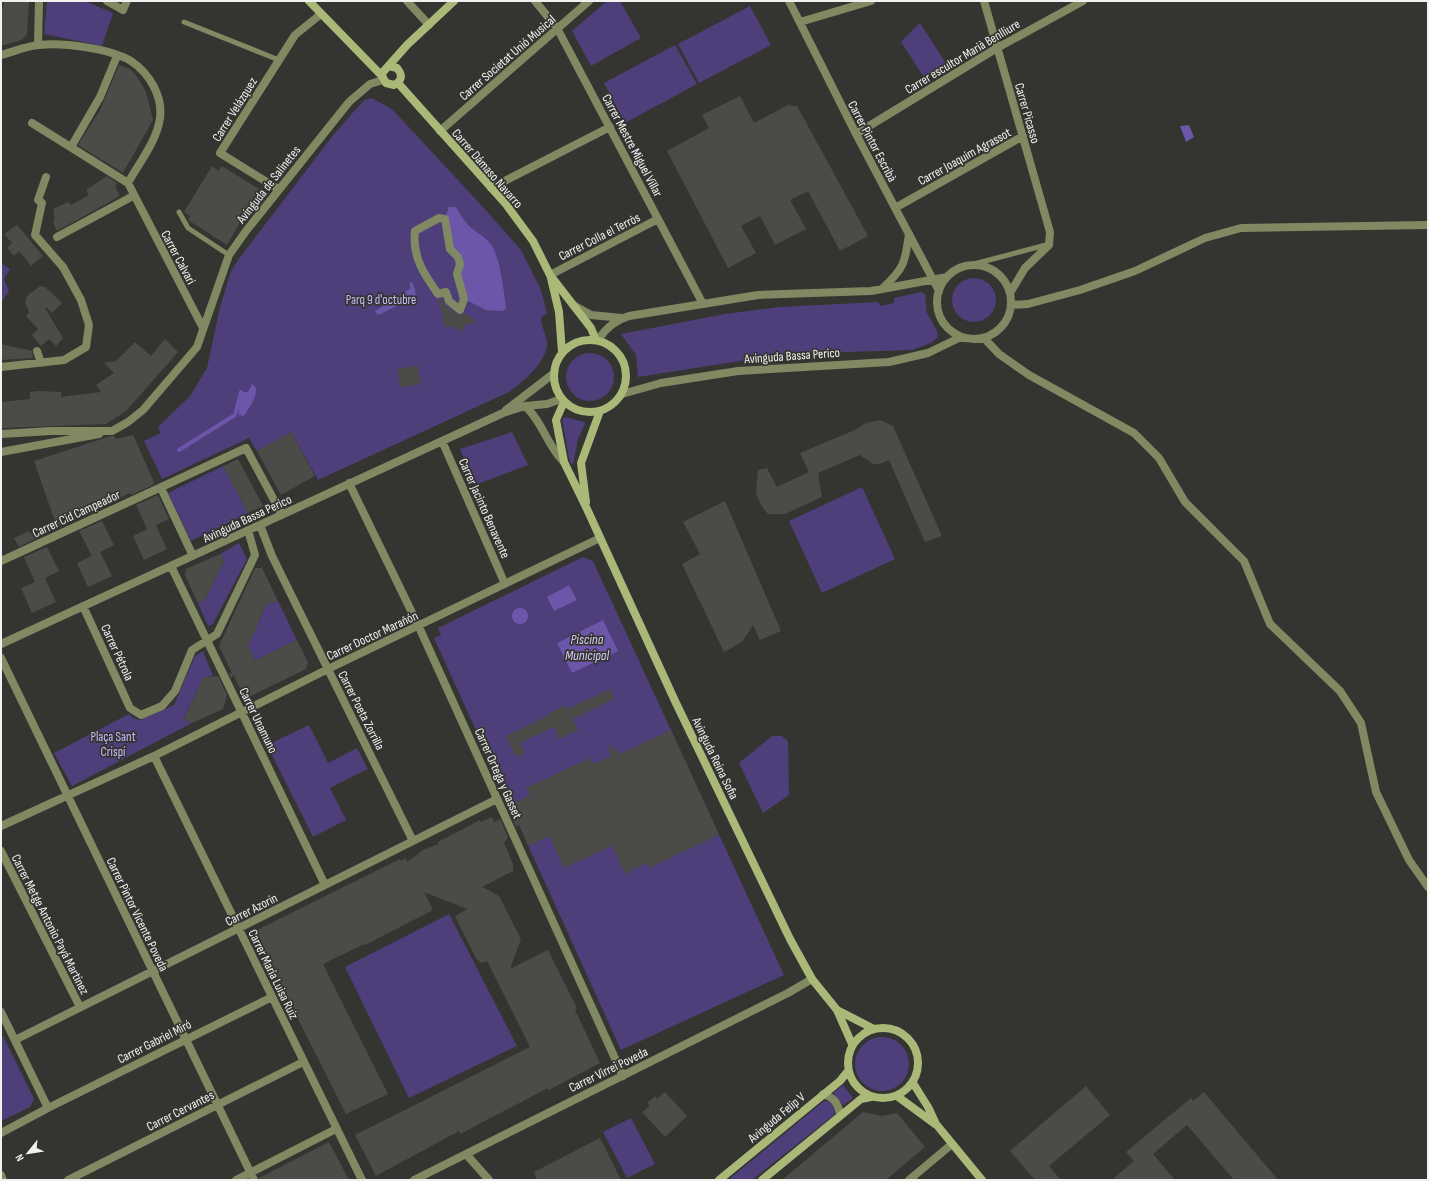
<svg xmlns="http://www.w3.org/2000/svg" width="1429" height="1181" viewBox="0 0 1429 1181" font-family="'Sofia Sans Condensed',sans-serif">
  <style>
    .green { fill: #4e3e7a }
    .water { fill: #6c56aa }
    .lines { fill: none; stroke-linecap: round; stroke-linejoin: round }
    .stream { stroke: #6c56aa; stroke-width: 4 }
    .building { fill: #4b4c48 }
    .lane { stroke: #808961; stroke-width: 5 }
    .street { stroke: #808961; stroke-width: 8 }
    .secondary { stroke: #abb978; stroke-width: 8 }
    .labels { text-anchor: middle; stroke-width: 3.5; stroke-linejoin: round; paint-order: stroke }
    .street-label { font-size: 13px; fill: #f1f1ef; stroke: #343531 }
    .park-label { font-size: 13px; fill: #c8bafe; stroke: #343531 }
    .water-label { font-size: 14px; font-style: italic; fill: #d5ccfa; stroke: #343531 }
  </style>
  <rect width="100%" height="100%" fill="#343531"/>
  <path class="green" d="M 47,1 L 85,1 L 113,13 L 102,46 L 44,34 Z
    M 607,1 L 620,1 L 641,38 L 591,66 L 572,31 Z
    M 750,6 L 771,45 L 699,83 L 678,44 Z
    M 920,23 L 947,65 L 925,79 L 901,42 Z
    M 675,45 L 697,84 L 625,123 L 604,83 Z
    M 372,98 L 393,110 L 483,207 L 521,250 L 541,290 L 547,313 L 541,318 C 541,327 547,335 547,343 C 548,361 523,382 509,392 L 318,480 L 291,432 L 257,451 L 249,438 L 162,479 L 144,441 L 161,433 L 158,427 L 190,396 L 207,368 L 220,307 L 231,271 L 238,260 L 334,134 L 364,100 Z
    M 1,263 L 10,269 L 4,279 L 9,291 L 1,303 Z
    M952 300a22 22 0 1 1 44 0a22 22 0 1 1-44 0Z
    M 921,292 L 925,294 L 927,313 L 938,333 L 937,338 L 931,343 L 912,350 L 784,354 L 638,377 L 636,355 L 621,334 L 725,314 L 780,307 L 878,302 L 881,306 L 894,303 L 894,298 Z
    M566 377a24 24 0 1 1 48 0a24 24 0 1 1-48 0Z
    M 566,417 L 584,422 L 585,424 L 578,439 L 573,464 L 570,463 L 562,419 Z
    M 512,432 L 528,465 L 475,485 L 460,449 Z
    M 223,466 L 248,513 L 191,541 L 168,493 Z
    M 862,487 L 895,559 L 822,593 L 789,521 Z
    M 239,543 L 247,559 L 213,624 L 208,626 L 197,601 L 204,602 L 224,561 L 220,554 Z
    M 583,557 L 593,561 L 784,975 L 621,1050 L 434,638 L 441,635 L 438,628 Z
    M 278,601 L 297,640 L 255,661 L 248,646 L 266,605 Z
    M 203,651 L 213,676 L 203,678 L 184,718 L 192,723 L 72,786 L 54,753 L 129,714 L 133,718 L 140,720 L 174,705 L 195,656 Z
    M 309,725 L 328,763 L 357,748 L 368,769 L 330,788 L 346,820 L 313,837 L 267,745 Z
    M 772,736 L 782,736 L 788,741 L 789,795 L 763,813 L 739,763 Z
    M 449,914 L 517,1046 L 409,1098 L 345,967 Z
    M 1,1032 L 34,1099 L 30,1107 L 1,1121 Z
    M855 1064a27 27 0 1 1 54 0a27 27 0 1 1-54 0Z
    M 843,1085 L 853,1098 L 843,1105 L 833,1093 Z
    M 824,1101 C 833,1101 835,1106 834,1115 L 752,1180 L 728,1180 Z
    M 631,1118 L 655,1164 L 627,1178 L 603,1132 Z"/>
  <path class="water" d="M 1189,125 L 1194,137 L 1186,142 L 1180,126 Z
    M 449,207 L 456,207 C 460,214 464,221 470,227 C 476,232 484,236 490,243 C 500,255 504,292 506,308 L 503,311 L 486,310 L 464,299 L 454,251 L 445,219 Z
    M 412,282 L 415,289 L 416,297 L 378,315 L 375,311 L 411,288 L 409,284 Z
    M 252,384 L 256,388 C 256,400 250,406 244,416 L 239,415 L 238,405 L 241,392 L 248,392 Z
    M 569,585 L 577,600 L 554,611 L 547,597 Z
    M512 616a8 8 0 1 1 16 0a8 8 0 1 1-16 0Z
    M 603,620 L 618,651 L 572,673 L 557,643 Z"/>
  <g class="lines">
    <path class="stream" d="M 179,450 L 235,415 L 241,392"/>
  </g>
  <path class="building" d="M 4,1 L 29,1 L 27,34 L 22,40 L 1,46 L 1,8 L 3,8 Z
    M 119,65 L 130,69 L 136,75 L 146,92 L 153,120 L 123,173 L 78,145 L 100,110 Z
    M 740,96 L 754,123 L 788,105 L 797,106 L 868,236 L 840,251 L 808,191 L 790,200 L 806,229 L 775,245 L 760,216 L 741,226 L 756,253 L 728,268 L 667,151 L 709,128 L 702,115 Z
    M 212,166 L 218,171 L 222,166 L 259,189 L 227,245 L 188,220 L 190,216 L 184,212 Z
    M 107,176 L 117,183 L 115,186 L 120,196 L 57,231 L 53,222 L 55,220 L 53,209 L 68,202 L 71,205 L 89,195 L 86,190 Z
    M 17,225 L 43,256 L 31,266 L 19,251 L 14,256 L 7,248 L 12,243 L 4,234 Z
    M 40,286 L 45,287 L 62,303 L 52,313 L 46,307 L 45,308 L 63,338 L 56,346 L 49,339 L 41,346 L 32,335 L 38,329 L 26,316 L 29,312 L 25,302 L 27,296 Z
    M 439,299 L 442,299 L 445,305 L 457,314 L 461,315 L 465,313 L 477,322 L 464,325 L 462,332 L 452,326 L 445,328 Z
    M 165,339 L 178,352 L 126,411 L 106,424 L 1,428 L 1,402 L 30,399 L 30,392 L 38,391 L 61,392 L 61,397 L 101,392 L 96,385 L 114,373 L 104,363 L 116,361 L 135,342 L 151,356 Z
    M 1,344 L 32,351 L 33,358 L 1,360 Z
    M 417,365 L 421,384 L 401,388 L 397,369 Z
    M 880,420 L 893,426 L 942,536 L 925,542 L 889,460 L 880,464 L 873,464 L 860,455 L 818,473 L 822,497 L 785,514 L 768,514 L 761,505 L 756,493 L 758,470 L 767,468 L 777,487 L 809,472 L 800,453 L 855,430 L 866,423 Z
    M 291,432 L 315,476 L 281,495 L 257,451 Z
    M 133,435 L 154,482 L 153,485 L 131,495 L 130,493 L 96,509 L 97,511 L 57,527 L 34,461 L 111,436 L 114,436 L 116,439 Z
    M 238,459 L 263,506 L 248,513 L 223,466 Z
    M 158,495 L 169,519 L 156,525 L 167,549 L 144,560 L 133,536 L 147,529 L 136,505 Z
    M 725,501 L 781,631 L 760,640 L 753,625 L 742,642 L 724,652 L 682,564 L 700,554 L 683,522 Z
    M 102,521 L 114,545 L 92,556 L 79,531 Z
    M 29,531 L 35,539 L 19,547 L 14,538 Z
    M 47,547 L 59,571 L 45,578 L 56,602 L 32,613 L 21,588 L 35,582 L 24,557 Z
    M 100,552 L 112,576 L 88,587 L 77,563 Z
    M 220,554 L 224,561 L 204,602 L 197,601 L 185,575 L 186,569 Z
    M 255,568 L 262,568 L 278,601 L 266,605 L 248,646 L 255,661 L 297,640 L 308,663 L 306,669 L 245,699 L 233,674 L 232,679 L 229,674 L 232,673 L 219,646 Z
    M 218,676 L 227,695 L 223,709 L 192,723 L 184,719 L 203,678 Z
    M 610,689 L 614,699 L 573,719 L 578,730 L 559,739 L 554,727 L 520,743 L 525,753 L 516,757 L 506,736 L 548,716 L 547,714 L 566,705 L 567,709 Z
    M 671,730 L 719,835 L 649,868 L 646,863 L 625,874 L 612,846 L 564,868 L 549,836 L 528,846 L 519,824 L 516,827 L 510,813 L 513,812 L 510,805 L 530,795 L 526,788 L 590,758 L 593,764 L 610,757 L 609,744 L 620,754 Z
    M 492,817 L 494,822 L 500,819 L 508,837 L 504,843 L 513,864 L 513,871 L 482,887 L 499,896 L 521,939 L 510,969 L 548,950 L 577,1008 L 575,1010 L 600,1063 L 549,1090 L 548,1088 L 460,1134 L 459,1131 L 376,1176 L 355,1135 L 530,1047 L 487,961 L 480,963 L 478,959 L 477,960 L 455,916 L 467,909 L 424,892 L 433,910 L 365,945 L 364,944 L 323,964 L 388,1094 L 346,1114 L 256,936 L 259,929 L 400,859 L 401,861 L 405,858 L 407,862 L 423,850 L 439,844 L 438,842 L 480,820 L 481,822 Z
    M 1086,1086 L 1110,1115 L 1049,1166 L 1061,1180 L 1035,1180 L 1010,1151 Z
    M 665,1092 L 687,1116 L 665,1137 L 642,1112 L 650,1106 L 647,1103 L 655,1096 L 657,1099 Z
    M 1204,1092 L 1278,1180 L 1234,1180 L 1187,1125 L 1153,1154 L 1175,1180 L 1112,1180 L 1134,1161 L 1126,1152 L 1191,1098 L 1193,1101 Z
    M 863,1112 L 882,1116 L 897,1113 L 925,1147 L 886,1180 L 782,1180 Z
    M 600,1138 L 621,1180 L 537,1180 L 534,1172 Z
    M 329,1142 L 349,1180 L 259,1180 L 259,1178 Z"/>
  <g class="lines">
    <path class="lane" d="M 184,22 L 279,60
      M 179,212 L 188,228 L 229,255
      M 970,265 L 1046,245"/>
    <path class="street" d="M 107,1 L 123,10 L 127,1
      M 407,1 L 429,25
      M 535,1 L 557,28 L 703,304
      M 789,1 L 856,134 L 939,291
      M 984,1 L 1050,232 L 1049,245 L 1025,268 L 1010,293
      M 800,22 L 871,1
      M 38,45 L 39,1
      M 1,55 C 13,52 26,46 39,45 C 63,42 111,49 131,61 C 149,73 163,96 160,118 C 157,141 139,163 128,183 L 203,328
      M 32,123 L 128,183
      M 440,131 L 589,1
      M 856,134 L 997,48 L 1083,1
      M 71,147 L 100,97 L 117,56
      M 491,188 L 610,127
      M 278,189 L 220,153 L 295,35 L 321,14
      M 895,208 L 1023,136
      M 439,218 L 445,219 L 450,249 L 458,257 L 460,264 L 457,274 L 464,299 L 460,310 L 449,301 L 446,292 L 438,294 C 424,274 412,257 415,231 Z
      M 57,237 L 133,196
      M937 302a37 37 0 1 1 74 0a37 37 0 1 1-74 0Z
      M 550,275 L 658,219
      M 882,289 C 904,268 905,264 909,234
      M 573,305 L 591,315 L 622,318
      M 1011,305 L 1028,304 L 1080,290 L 1135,271 L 1205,238 L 1241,228 L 1428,225
      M 984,338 L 999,354 L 1029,375 L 1134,433 L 1159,458 L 1185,502 L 1244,561 L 1270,624 L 1340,691 L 1361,723 L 1376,792 L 1409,860 L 1428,887
      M 598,340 C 605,329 616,320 629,316 L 758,295 L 871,291 L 947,277
      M 37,351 L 41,363
      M 1,367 L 64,360 L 86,347 L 89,325 L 81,300 L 63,267 L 35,235 L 42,203 L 38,200 L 46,177
      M 622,394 L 661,383 L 738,371 L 889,362 L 928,353 L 961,337
      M 525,406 C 543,422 547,446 564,462
      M 506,410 L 553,374
      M 1,434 L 51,431 L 112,431 L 128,422 L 143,410 L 197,347 L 229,255 L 246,231 L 349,102 L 370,84 L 383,80
      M 442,441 L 505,584
      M 1,452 L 99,434
      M 349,483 L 419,627 L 623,1076
      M 161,488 L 193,556
      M 260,525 L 272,556 L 413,841
      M 1,561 L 246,448 L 282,515
      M 171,566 L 325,885
      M 83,606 L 130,708 L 141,715 L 162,706 L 175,691 L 192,650 L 217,634 L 255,555 L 248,530
      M 1,644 L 503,413 L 525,406 L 547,404 L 561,399
      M 1,658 L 254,1180
      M 154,756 L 362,1180
      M 1,826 L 154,756 L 328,669 L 600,538
      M 1,851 L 80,1007
      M 1,1012 L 48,1108 L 1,1133
      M 15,1040 L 497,799
      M 823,1094 C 834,1098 838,1102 840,1115
      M 48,1108 L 272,997
      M 466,1154 L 489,1180
      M 1,1175 L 3,1180
      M 68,1180 L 303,1062
      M 236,1180 L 336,1129
      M 414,1180 L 788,993 L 812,979
      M 909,1180 L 952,1144"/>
    <path class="secondary" d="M 309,1 L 382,76
      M 389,66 L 397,68 C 403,75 402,81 394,85 L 386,83 L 382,76 L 383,72 L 407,45 L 454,1
      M 398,83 L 505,203 L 533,241 L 550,275 L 591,328 L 596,340
      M 551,278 L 559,312 L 562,352
      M554 376a36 36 0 1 1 72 0a36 36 0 1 1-72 0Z
      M 564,402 L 556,420 L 564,462 L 587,509 L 675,701 L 790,939 L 812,979 L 837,1010 L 852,1044
      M 586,502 L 581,463 L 600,411
      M 837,1010 L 874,1029
      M848 1063a35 35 0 1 1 70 0a35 35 0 1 1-70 0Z
      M 913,1083 L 928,1107 L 936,1124 L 982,1180
      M 897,1096 L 935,1124
      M 719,1180 L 840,1081 L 848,1071
      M 762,1180 L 861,1099 L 871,1097"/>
  </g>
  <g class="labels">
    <g class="street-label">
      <text transform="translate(962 56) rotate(-31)" y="5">Carrer escultor Marià Benlliure</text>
      <text transform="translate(507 57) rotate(-41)" y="5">Carrer Societat Unió Musical</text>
      <text transform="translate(234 109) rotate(-58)" y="5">Carrer Velázquez</text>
      <text transform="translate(1028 113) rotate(74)" y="5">Carrer Picasso</text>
      <text transform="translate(873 141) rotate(62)" y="5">Carrer Pintor Escribà</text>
      <text transform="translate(633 145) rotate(62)" y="5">Carrer Mestre Miguel Villar</text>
      <text transform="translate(964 156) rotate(-29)" y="5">Carrer Joaquim Agrassot</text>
      <text transform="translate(488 168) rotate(49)" y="5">Carrer Dámaso Navarro</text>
      <text transform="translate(268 184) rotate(-52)" y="5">Avinguda de Salinetes</text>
      <text transform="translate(599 236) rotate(-27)" y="5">Carrer Colla el Terròs</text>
      <text transform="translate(179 257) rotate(62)" y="5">Carrer Calvari</text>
      <text transform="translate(792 355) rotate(-4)" y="5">Avinguda Bassa Perico</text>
      <text transform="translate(485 508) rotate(66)" y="5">Carrer Jacinto Benavente</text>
      <text transform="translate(76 513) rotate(-25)" y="5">Carrer Cid Campeador</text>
      <text transform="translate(247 518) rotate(-25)" y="5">Avinguda Bassa Perico</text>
      <text transform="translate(372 635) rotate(-25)" y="5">Carrer Doctor Marañón</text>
      <text transform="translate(118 652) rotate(65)" y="5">Carrer Pétrola</text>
      <text transform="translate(362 710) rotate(63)" y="5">Carrer Poeta Zorrilla</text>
      <text transform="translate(259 720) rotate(64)" y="5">Carrer Unamuno</text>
      <text transform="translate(716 758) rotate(64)" y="5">Avinguda Reina Sofia</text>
      <text transform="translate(499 773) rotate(66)" y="5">Carrer Ortega y Gasset</text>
      <text transform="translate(251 909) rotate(-27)" y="5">Carrer Azorín</text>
      <text transform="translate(138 914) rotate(64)" y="5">Carrer Pintor Vicente Poveda</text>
      <text transform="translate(51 924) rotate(63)" y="5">Carrer Metge Antonio Payá Martínez</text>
      <text transform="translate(274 974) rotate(64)" y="5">Carrer María Luisa Ruiz</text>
      <text transform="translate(154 1041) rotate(-27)" y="5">Carrer Gabriel Miró</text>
      <text transform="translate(608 1069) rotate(-26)" y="5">Carrer Virrei Poveda</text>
      <text transform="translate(180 1110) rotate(-27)" y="5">Carrer Cervantes</text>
      <text transform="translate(776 1117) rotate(-40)" y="5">Avinguda Felip V</text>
    </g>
    <g class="park-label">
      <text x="381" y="304">Parq 9 d'octubre</text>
      <text x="113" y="741">Plaça Sant<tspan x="113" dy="15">Crispí</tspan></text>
    </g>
    <g class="water-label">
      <text x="587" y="644">Piscina<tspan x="587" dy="16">Municipal</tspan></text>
    </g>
  </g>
  <rect width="1429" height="1181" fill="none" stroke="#f1f1ef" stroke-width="4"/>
  <g transform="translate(28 1153) rotate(240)" stroke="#343531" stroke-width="3" paint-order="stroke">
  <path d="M0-3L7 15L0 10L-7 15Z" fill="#f1f1ef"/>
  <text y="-6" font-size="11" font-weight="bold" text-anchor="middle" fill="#f1f1ef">N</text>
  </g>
</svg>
